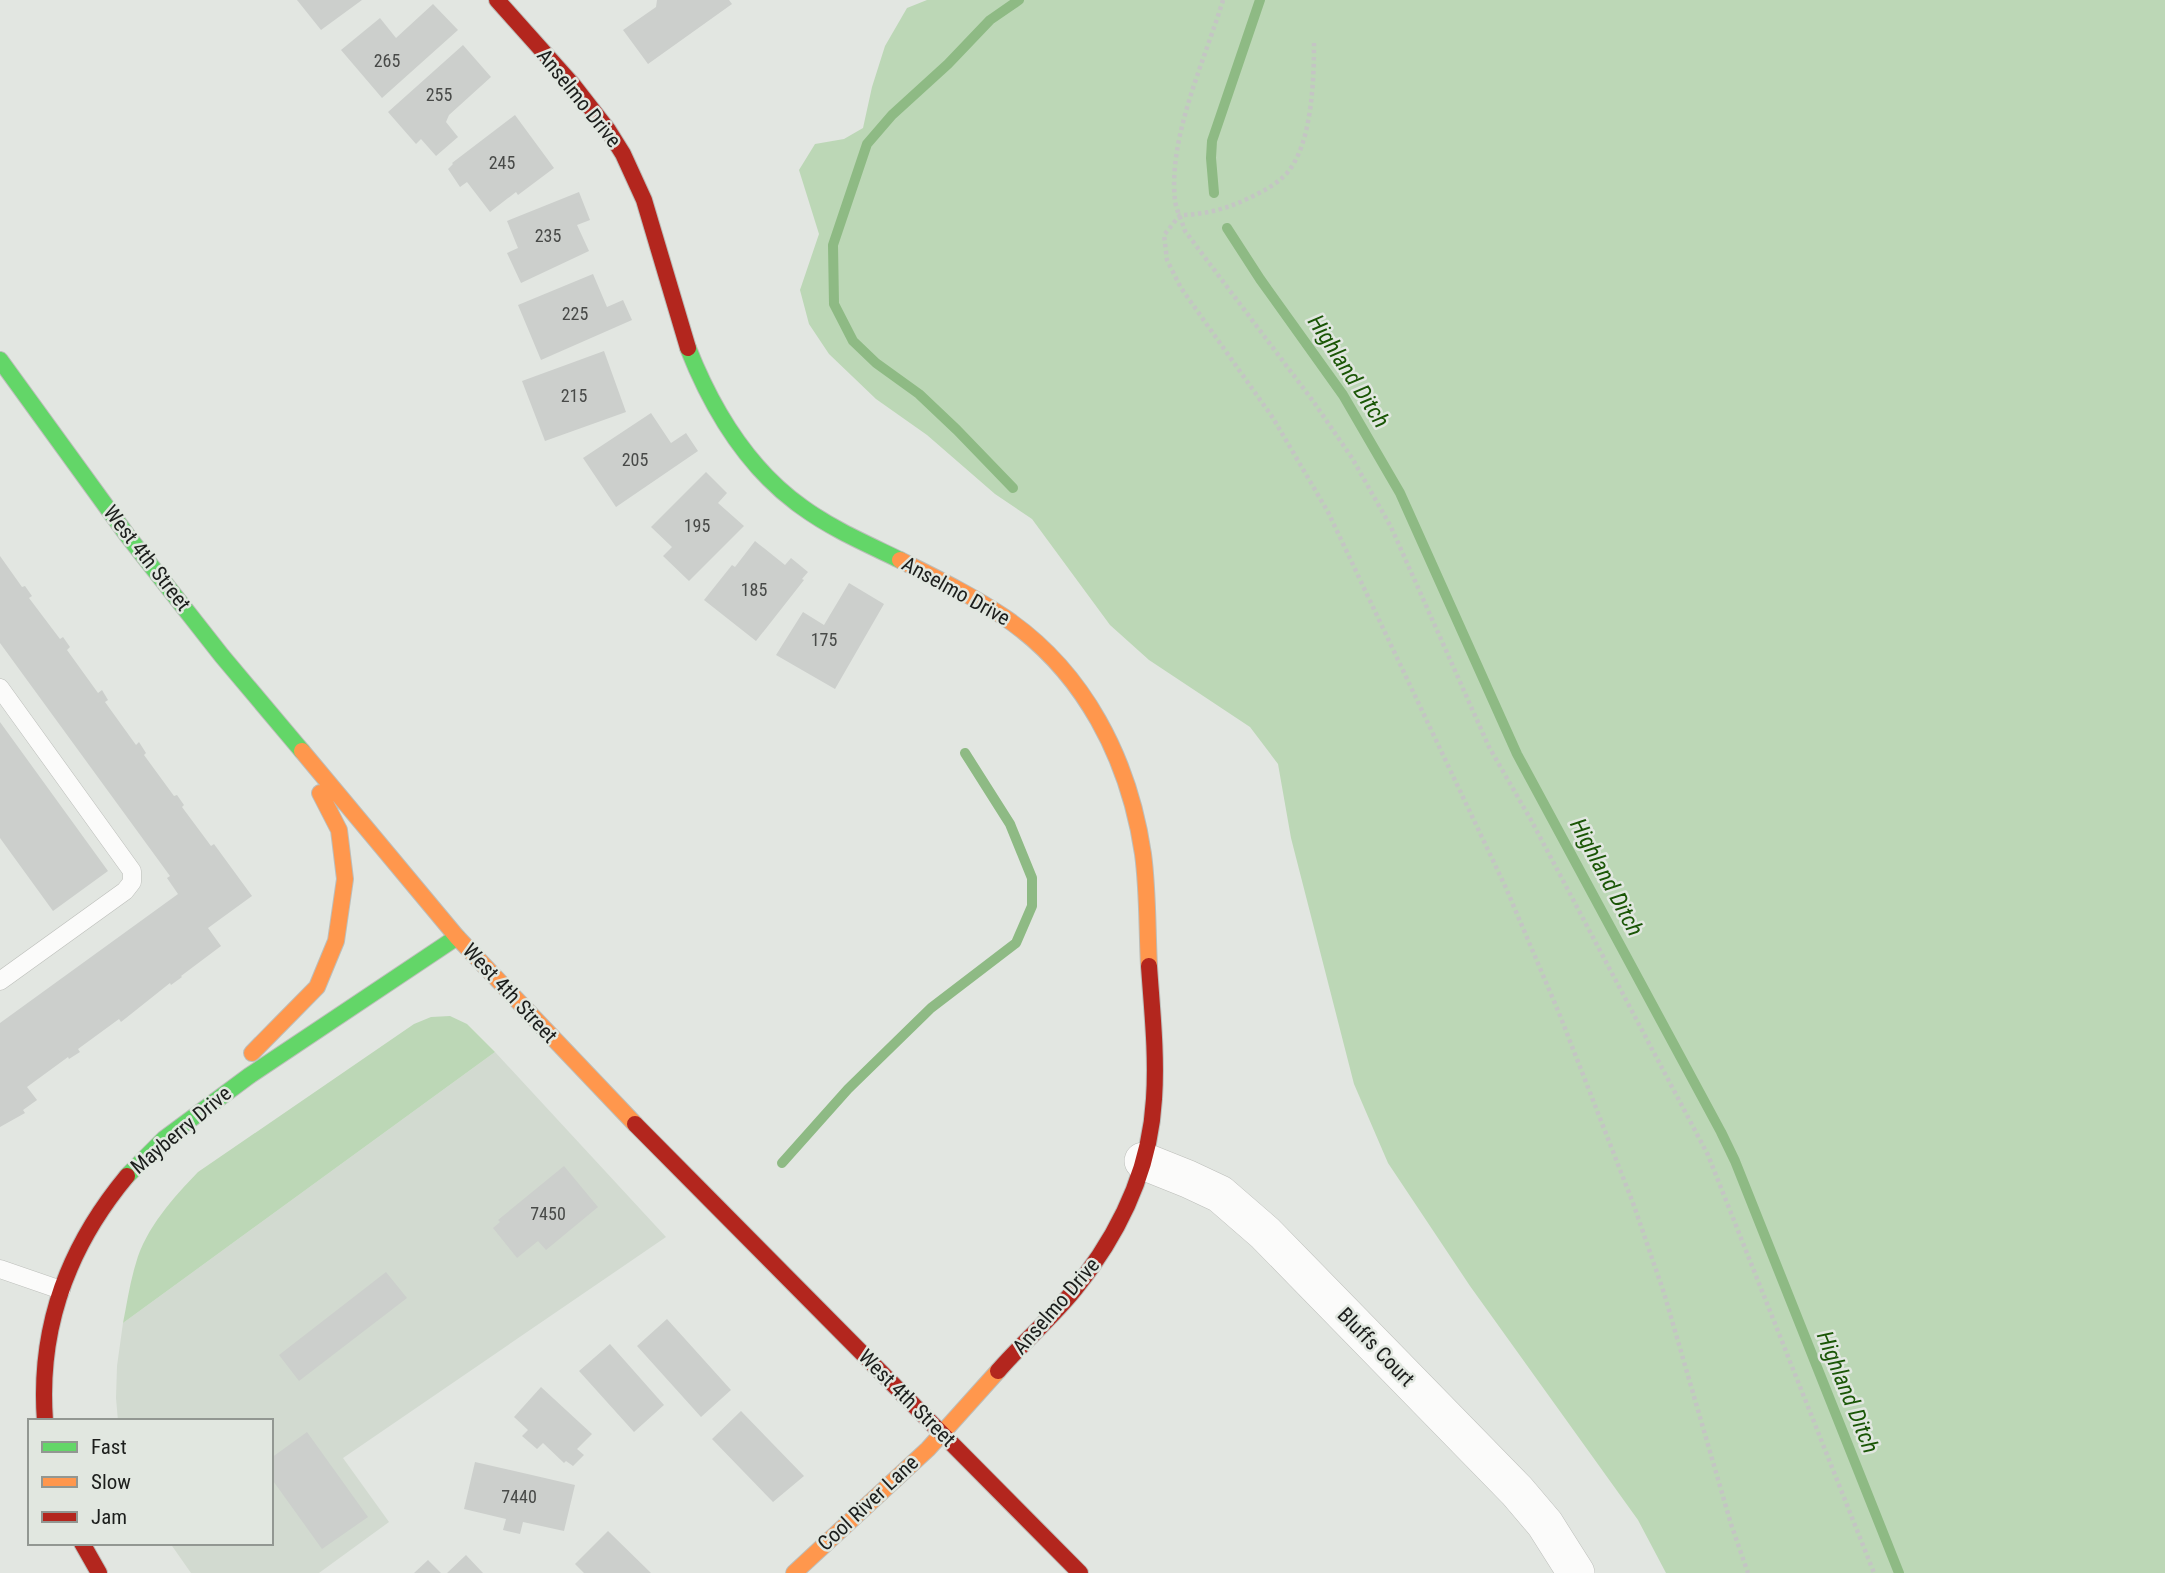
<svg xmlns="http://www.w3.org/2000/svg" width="2165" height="1573" viewBox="0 0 2165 1573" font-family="'Roboto Condensed',sans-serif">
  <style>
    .built { fill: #d2dad0 }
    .green { fill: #bcd7b6 }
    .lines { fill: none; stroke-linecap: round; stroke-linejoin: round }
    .stream { stroke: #8eba84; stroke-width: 10 }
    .building { fill: #cccfcc }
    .lane-casing { stroke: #bcbeba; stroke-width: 19 }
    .street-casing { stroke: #bcbeba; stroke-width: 38 }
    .fast-casing { stroke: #bcbeba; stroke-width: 18 }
    .slow-casing { stroke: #bcbeba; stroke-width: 18 }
    .jam-casing { stroke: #bcbeba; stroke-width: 18 }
    .path { stroke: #c4c5c4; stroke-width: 4.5; stroke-dasharray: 3.5 3.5; stroke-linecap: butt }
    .lane { stroke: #fbfbfa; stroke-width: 18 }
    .street { stroke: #fbfbfa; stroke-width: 37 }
    .fast { stroke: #63d668; stroke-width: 16 }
    .slow { stroke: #ff974d; stroke-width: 16 }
    .jam { stroke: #b3261e; stroke-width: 16 }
    .labels { text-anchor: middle; stroke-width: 5; stroke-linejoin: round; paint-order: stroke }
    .number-label { font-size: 18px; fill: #484a48 }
    .street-label { font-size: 21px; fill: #1c1e1c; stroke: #e1e7e0 }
    .water-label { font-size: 23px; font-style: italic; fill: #1a5606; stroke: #e1e7e0 }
  </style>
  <rect width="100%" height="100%" fill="#e2e6e1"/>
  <path class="built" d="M 495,1052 L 666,1237 L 343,1458 L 389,1522 L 319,1573 L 191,1573 L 170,1543 L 271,1543 L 271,1421 L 118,1421 L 116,1398 L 117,1366 L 123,1323 Z"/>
  <path class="green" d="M 927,0 L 2165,0 L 2165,1573 L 1666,1573 L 1638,1520 L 1470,1286 L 1388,1163 L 1354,1084 L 1291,838 L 1278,764 L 1250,727 L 1149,660 L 1110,625 L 1032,519 L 995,494 L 927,435 L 876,399 L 829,354 L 809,324 L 800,290 L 819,234 L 799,170 L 815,144 L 844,139 L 863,128 L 872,87 L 885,46 L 907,8 Z
    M 450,1016 L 467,1024 L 495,1052 L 123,1323 C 127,1303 130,1282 136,1263 C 146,1228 173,1198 198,1172 L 414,1024 L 431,1017 Z"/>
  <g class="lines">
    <path class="stream" d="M 1214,193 L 1211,158 L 1212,141 L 1260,0
      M 1227,228 L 1260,279 L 1343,395 L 1400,493 L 1517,754 L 1721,1132 L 1735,1161 L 1899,1573
      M 1013,488 L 957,430 L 919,394 L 876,363 L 853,341 L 834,304 L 833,245 L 867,144 L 892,115 L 948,64 L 990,20 L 1019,0
      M 782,1163 L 848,1089 L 931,1008 L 1016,943 L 1032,906 L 1032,878 L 1010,824 L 965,753"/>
  </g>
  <path class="building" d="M 297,0 L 362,0 L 321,30 Z
    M 657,0 L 729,0 L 732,4 L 648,64 L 623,30 L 656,7 Z
    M 433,4 L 458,30 L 382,98 L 341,50 L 380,18 L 396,38 Z
    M 463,45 L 491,77 L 449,115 L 446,122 L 458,137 L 436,156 L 421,139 L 416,144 L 388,112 Z
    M 515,115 L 554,168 L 518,195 L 516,192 L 490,212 L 467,182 L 460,187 L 448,169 L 453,164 L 452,163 Z
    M 579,192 L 590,220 L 577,225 L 589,251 L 521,283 L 507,253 L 518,248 L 507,221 Z
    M 593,274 L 607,307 L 623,300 L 632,320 L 541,360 L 518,305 Z
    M 604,351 L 626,412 L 545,441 L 522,381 Z
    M 651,413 L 671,443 L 686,433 L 698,451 L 616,507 L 583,458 Z
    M 706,472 L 727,493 L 718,503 L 744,526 L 689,581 L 663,556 L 672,547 L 651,527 Z
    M 755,541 L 785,565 L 791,558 L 808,572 L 802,579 L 804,580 L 756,641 L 704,600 L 732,565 L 735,567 Z
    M 0,556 L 22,587 L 25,586 L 32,596 L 29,598 L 60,639 L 63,637 L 70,647 L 67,650 L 98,693 L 102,690 L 108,700 L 105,702 L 136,745 L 139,742 L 146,753 L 144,755 L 174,796 L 177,795 L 184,805 L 182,807 L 211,846 L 214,844 L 252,896 L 208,928 L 221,946 L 181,976 L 182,977 L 171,985 L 170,983 L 121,1022 L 119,1019 L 78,1049 L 80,1052 L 69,1059 L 68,1057 L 27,1087 L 37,1100 L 23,1110 L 25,1113 L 0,1127 L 0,1023 L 178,894 L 167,878 L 170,876 L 0,643 Z
    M 849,583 L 884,604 L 835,689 L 776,655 L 803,612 L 824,625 Z
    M 0,722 L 108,871 L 53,911 L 0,838 Z
    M 564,1166 L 598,1207 L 546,1250 L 538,1241 L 517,1258 L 493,1228 L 500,1222 L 498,1220 Z
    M 386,1272 L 407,1298 L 299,1381 L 279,1355 Z
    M 667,1319 L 731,1390 L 701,1417 L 637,1346 Z
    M 610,1344 L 664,1405 L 634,1432 L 579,1371 Z
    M 541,1387 L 592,1434 L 577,1449 L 584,1455 L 573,1466 L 566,1461 L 564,1463 L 543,1443 L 537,1449 L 522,1436 L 528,1430 L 514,1417 Z
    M 741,1411 L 804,1476 L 773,1502 L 712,1439 Z
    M 307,1432 L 368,1517 L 322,1549 L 271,1478 L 271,1458 Z
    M 475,1462 L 575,1485 L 564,1531 L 523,1522 L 520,1534 L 503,1530 L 506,1519 L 464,1509 Z
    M 608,1531 L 651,1573 L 584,1573 L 575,1564 Z
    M 466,1555 L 483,1573 L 447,1573 Z
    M 428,1560 L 441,1573 L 414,1573 Z"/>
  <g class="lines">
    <g class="lane-casing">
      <path id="lane" d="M 0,688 L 132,871 L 132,882 L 125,891 L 0,981
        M 0,1269 L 61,1290"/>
    </g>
    <g class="street-casing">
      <path id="street" d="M 1143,1161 L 1188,1179 L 1220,1194 L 1265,1233 L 1517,1491 L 1545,1524 L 1576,1573"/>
    </g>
    <g class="fast-casing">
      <path id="fast" d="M 688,348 C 712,409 747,468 802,507 C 832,529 867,544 900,560
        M 0,360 L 127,535 L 222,656 L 302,751
        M 127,1176 L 164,1139 L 249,1076 L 457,937"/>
    </g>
    <g class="slow-casing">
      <path id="slow" d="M 900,560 C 936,578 971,595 1004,617 C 1084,671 1129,759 1143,854 C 1148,891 1147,928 1149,966
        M 302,751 L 457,937 L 635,1124
        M 252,1053 L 317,987 L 336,941 L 345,879 L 339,830 L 320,793
        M 794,1573 L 928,1449 L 998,1371"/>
    </g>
    <g class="jam-casing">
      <path id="jam" d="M 497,0 L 573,85 L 608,130 L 623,154 L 644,200 L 688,348
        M 635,1124 L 1080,1573
        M 998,1371 C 1023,1342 1052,1318 1075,1289 C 1119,1234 1150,1169 1154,1099 C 1157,1055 1152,1010 1149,966
        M 45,1421 C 38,1329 68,1247 127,1176
        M 82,1543 L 99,1573"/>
    </g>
    <path class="path" d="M 1223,0 C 1205,60 1168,137 1175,200 C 1176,210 1182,221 1185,231 L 1313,401 L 1352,458 L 1391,527 L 1489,747 L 1531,820 L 1708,1155 L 1874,1573
      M 1314,43 C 1314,80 1312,144 1287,173 C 1276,185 1262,192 1247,199 C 1226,209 1203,215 1180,215 L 1164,235 L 1167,260 L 1181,288 L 1273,418 L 1328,512 L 1506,888 L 1559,1013 L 1633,1203 L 1664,1293 L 1731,1524 L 1748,1573"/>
    <use href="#lane" class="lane"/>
    <use href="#street" class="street"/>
    <use href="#fast" class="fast"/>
    <use href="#slow" class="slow"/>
    <use href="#jam" class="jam"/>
  </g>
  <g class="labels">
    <g class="number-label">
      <text x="387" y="67">265</text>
      <text x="439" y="101">255</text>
      <text x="502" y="169">245</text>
      <text x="548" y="242">235</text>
      <text x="575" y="320">225</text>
      <text x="574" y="402">215</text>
      <text x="635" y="466">205</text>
      <text x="697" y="532">195</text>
      <text x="754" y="596">185</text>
      <text x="824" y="646">175</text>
      <text x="548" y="1220">7450</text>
      <text x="519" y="1503">7440</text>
    </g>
    <g class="street-label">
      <text transform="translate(579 98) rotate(51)" y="7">Anselmo Drive</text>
      <text transform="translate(147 558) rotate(52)" y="7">West 4th Street</text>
      <text transform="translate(956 591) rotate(29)" y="7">Anselmo Drive</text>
      <text transform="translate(510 993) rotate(47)" y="7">West 4th Street</text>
      <text transform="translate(181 1130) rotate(-40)" y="7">Mayberry Drive</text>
      <text transform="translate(1056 1306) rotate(-49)" y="7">Anselmo Drive</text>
      <text transform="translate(1376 1347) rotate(46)" y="7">Bluffs Court</text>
      <text transform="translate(907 1398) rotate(45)" y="7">West 4th Street</text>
      <text transform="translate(868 1503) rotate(-43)" y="7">Cool River Lane</text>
    </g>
    <g class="water-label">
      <text transform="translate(1349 371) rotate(57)" y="8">Highland Ditch</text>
      <text transform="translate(1607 877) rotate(62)" y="8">Highland Ditch</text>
      <text transform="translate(1848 1392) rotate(68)" y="8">Highland Ditch</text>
    </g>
  </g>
  <rect x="28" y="1419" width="245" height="126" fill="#e1e7e0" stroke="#929792" stroke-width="2"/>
  <rect x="42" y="1442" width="35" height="10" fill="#63d668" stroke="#929792" stroke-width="2"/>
  <text x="91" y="1454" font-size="21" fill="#1c1e1c">Fast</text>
  <rect x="42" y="1477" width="35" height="10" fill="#ff974d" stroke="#929792" stroke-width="2"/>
  <text x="91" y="1489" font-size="21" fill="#1c1e1c">Slow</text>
  <rect x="42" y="1512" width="35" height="10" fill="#b3261e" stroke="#929792" stroke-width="2"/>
  <text x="91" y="1524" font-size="21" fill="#1c1e1c">Jam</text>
</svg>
